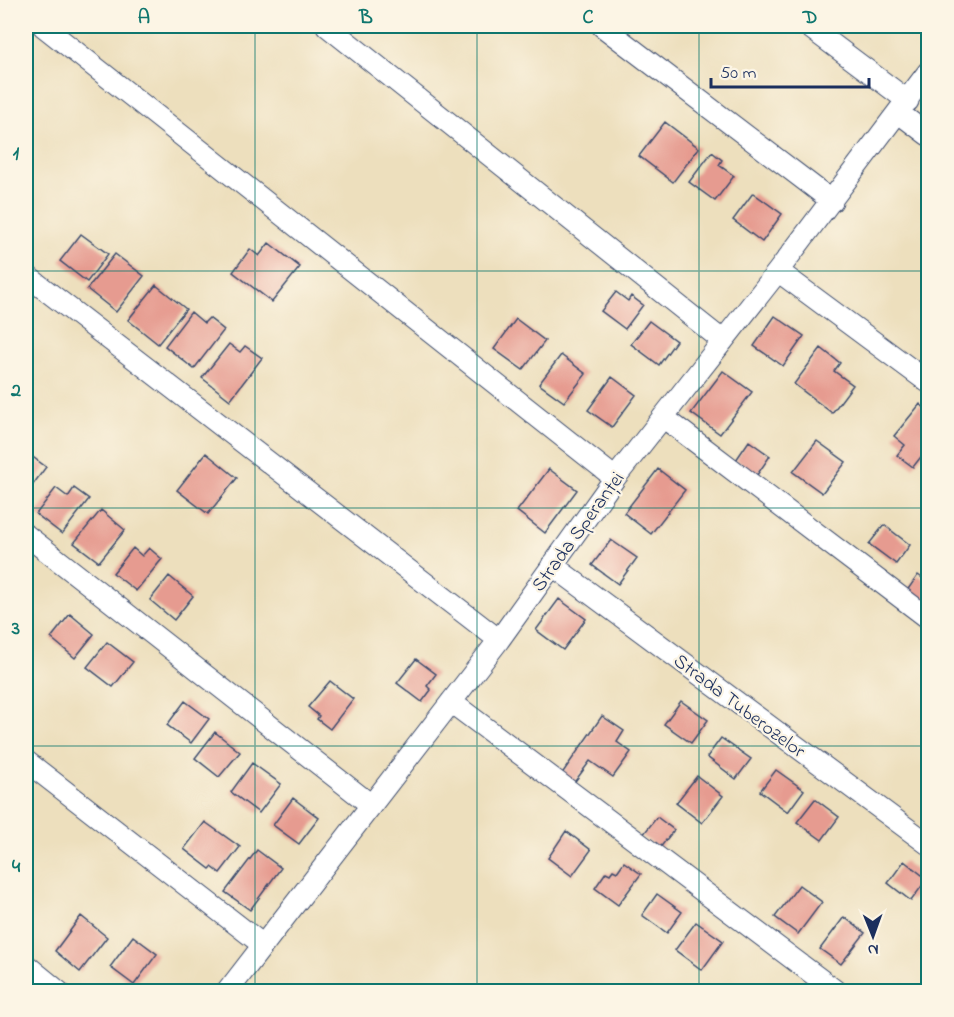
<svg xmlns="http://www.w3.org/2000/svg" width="954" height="1017" viewBox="0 0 954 1017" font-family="'Indie Flower',sans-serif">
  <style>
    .building { fill: #e69b90 }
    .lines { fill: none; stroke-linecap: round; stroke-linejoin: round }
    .minor-casing { stroke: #3a496c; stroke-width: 23 }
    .minor { stroke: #fff; stroke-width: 21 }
    .grid { fill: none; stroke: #0f766e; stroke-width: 1.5; stroke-opacity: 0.55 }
    .labels { text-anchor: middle; stroke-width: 4.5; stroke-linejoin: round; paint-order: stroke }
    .street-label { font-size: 20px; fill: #1b2f5e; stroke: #fcf5e5 }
    .neatline { fill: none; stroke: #0f766e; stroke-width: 2 }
    .grid-label { font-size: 20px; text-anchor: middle; font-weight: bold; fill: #0f766e }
  </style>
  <rect width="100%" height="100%" fill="#fcf5e5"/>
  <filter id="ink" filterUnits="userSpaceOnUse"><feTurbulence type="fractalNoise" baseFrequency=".0167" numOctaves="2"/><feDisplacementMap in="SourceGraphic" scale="12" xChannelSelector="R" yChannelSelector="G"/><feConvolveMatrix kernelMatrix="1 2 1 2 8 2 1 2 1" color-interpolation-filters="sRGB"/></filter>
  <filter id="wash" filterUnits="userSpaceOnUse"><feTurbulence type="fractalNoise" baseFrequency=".008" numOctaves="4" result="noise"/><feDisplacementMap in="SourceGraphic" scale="24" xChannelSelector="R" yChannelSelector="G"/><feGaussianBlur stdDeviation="1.35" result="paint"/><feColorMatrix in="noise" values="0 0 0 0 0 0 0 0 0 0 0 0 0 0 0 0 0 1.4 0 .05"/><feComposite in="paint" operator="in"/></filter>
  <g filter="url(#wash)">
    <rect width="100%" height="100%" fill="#eddfbd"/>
    <g id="blocks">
      <path class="building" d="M 665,122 L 699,148 L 673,182 L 639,156 Z
        M 712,152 L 722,160 L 719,165 L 734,176 L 715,201 L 689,182 Z
        M 753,193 L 782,214 L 762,242 L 733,220 Z
        M 81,234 L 108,254 L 87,282 L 60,261 Z
        M 269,243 L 300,267 L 272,302 L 233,272 L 250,249 L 259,256 Z
        M 115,254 L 144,276 L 116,312 L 87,289 Z
        M 156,285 L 186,309 L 158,344 L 128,320 Z
        M 616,292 L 628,301 L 631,296 L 643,305 L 625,329 L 601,311 Z
        M 191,312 L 204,323 L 209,318 L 224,330 L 194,369 L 165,346 Z
        M 775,316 L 804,336 L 783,366 L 754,346 Z
        M 516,319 L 545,341 L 523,370 L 494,349 Z
        M 649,321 L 676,341 L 659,365 L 631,344 Z
        M 229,344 L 240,352 L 245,346 L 262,358 L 230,400 L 202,378 Z
        M 821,348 L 840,363 L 834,371 L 853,385 L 832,413 L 794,384 Z
        M 561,355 L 586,374 L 564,402 L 539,384 Z
        M 723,371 L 752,392 L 720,434 L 691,413 Z
        M 612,377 L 636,395 L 612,427 L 588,410 Z
        M 920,404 L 928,411 L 928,448 L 913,467 L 897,455 L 905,445 L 894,436 Z
        M 749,441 L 770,456 L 757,475 L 736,460 Z
        M 817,441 L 846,462 L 822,493 L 793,472 Z
        M 26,452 L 46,467 L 26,494 Z
        M 206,453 L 237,478 L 208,514 L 177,490 Z
        M 549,469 L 577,490 L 545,533 L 517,511 Z
        M 658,469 L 685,490 L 651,534 L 624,513 Z
        M 56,488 L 68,497 L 74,488 L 89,499 L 62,534 L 36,514 Z
        M 101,510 L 125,530 L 99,562 L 74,543 Z
        M 884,525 L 910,545 L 896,564 L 869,544 Z
        M 611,540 L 637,558 L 618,584 L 592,565 Z
        M 133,548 L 142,556 L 149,548 L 162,559 L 136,591 L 113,573 Z
        M 918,575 L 928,582 L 928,596 L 922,604 L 906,592 Z
        M 169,576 L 193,596 L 174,620 L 150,600 Z
        M 559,599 L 586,619 L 563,650 L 536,630 Z
        M 70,614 L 94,634 L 75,658 L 51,638 Z
        M 107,642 L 133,662 L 113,687 L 87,667 Z
        M 416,659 L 436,674 L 427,686 L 431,690 L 422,702 L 397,683 Z
        M 330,681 L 353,699 L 330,729 L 317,719 L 319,716 L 308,707 Z
        M 185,701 L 209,719 L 191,743 L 167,725 Z
        M 681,701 L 708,720 L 691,743 L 664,724 Z
        M 602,716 L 624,731 L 617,742 L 631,752 L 613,777 L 590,761 L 573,784 L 561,775 Z
        M 215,732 L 240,752 L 219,777 L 195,758 Z
        M 721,738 L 751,759 L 736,779 L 707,757 Z
        M 252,763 L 281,784 L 259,813 L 231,792 Z
        M 776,770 L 804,790 L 788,812 L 760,791 Z
        M 697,776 L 723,796 L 702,823 L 676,803 Z
        M 293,798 L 319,818 L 299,844 L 273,825 Z
        M 815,799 L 839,817 L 822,840 L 797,822 Z
        M 657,817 L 674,830 L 659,849 L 642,836 Z
        M 205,822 L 240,847 L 220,873 L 212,867 L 210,869 L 184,849 Z
        M 566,831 L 591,850 L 572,876 L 548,858 Z
        M 257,850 L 281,868 L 250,910 L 225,892 Z
        M 904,861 L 927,879 L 911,901 L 888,883 Z
        M 624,862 L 641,874 L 618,905 L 595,888 L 606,872 L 610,874 L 613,870 L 617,872 Z
        M 799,885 L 822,902 L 798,934 L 775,917 Z
        M 657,894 L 682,912 L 667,933 L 642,915 Z
        M 81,916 L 107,937 L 80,972 L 55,951 Z
        M 844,917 L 865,933 L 841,964 L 820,949 Z
        M 696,922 L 723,941 L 702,970 L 675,950 Z
        M 133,936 L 157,954 L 134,985 L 110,967 Z"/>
    </g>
  </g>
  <g filter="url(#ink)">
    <use href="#blocks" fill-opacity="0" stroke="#3a496c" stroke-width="1.5"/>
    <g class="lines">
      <g class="minor-casing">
        <path id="minor" d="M 43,26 L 615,478
          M 327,26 L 723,341
          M 602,26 L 832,201
          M 808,26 L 908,101
          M 899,113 L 928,135
          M 778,271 L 928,382
          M 26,275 L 499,640
          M 663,417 L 928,618
          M 26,535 L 371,805
          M 552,565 L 928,844
          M 451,702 L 837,992
          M 26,761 L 263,945
          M 26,965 L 59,992
          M 227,992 L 499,640 L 615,478 L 778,271 L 928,72"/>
      </g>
      <use href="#minor" class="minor"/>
    </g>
  </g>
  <path class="grid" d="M 255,26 L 255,992M 477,26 L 477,992M 699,26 L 699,992M 26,271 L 928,271M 26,508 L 928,508M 26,746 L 928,746"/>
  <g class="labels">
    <g class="street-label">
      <text transform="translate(577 531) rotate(-54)" y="7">Strada Speranței</text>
      <text transform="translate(740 705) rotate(37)" y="7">Strada Tuberozelor</text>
    </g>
  </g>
  <rect width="954" height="1017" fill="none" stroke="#fcf5e5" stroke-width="66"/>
  <g transform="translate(873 936) rotate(179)" stroke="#fcf5e5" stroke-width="4.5" paint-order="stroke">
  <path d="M0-4.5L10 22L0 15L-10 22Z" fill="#1b2f5e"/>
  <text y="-9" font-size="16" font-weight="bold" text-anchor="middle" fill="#1b2f5e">N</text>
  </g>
  <path d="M711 78v9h158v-9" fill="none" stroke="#1b2f5e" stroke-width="3"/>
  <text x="720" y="78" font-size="18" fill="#1b2f5e" stroke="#fcf5e5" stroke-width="4.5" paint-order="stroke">50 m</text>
  <rect x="33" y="33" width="888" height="951" class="neatline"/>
  <g class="grid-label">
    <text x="144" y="23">A</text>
    <text x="366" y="23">B</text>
    <text x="588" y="23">C</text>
    <text x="810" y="23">D</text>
    <text x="16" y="159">1</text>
    <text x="16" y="396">2</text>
    <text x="16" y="634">3</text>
    <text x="16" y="872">4</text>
  </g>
</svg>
